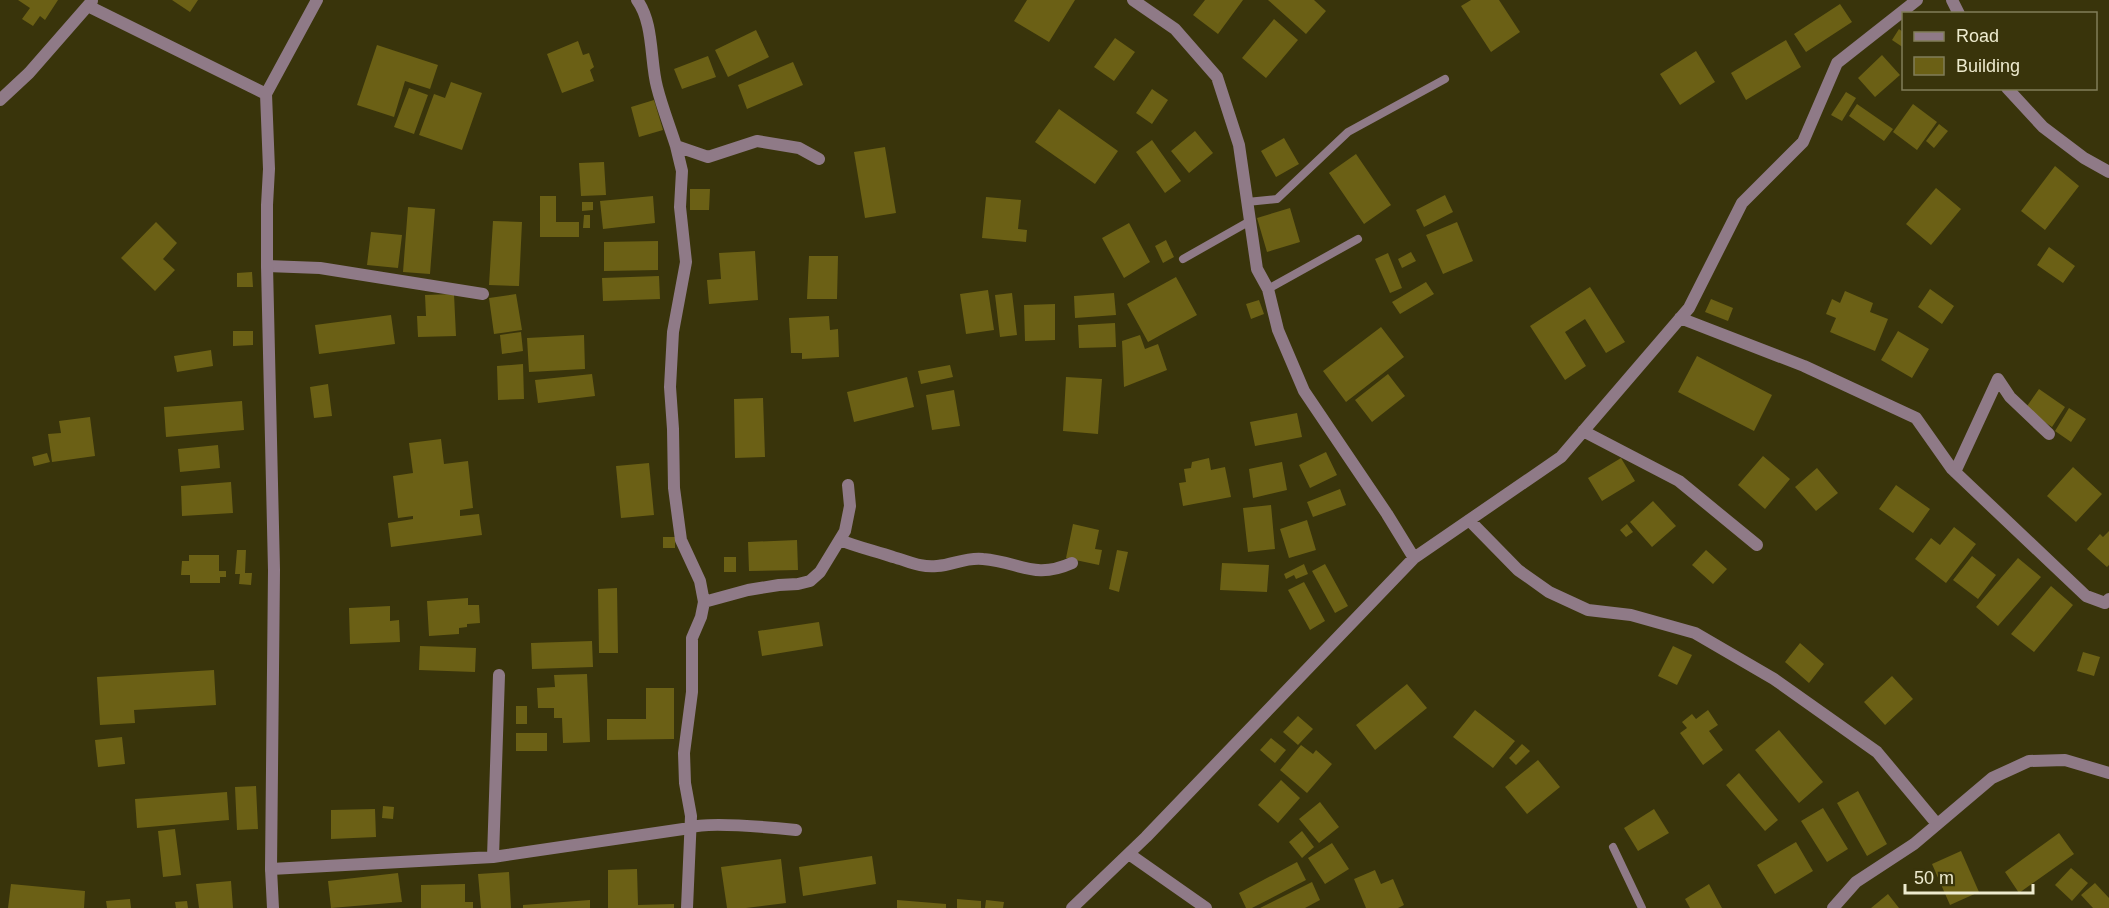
<svg xmlns="http://www.w3.org/2000/svg" width="2109" height="908" viewBox="0 0 2109 908" font-family="Arial,sans-serif">
  <style>
    .building { fill: #6b6015 }
    .lines { fill: none; stroke-linecap: round; stroke-linejoin: round }
    .service { stroke: #8f7a87; stroke-width: 8 }
    .minor { stroke: #8f7a87; stroke-width: 12 }
    .tertiary { stroke: #8f7a87; stroke-width: 12 }
  </style>
  <rect width="100%" height="100%" fill="#39340b"/>
  <path class="building" d="M 18,0 L 58,0 L 45,20 L 40,16 L 33,26 L 22,19 L 30,8 Z
    M 172,0 L 198,0 L 190,12 Z
    M 1027,0 L 1075,0 L 1049,42 L 1014,21 Z
    M 1205,0 L 1243,0 L 1218,34 L 1193,15 Z
    M 1268,0 L 1314,0 L 1326,11 L 1306,34 Z
    M 1471,0 L 1499,0 L 1520,32 L 1491,52 L 1461,6 Z
    M 1840,4 L 1852,22 L 1806,52 L 1794,34 Z
    M 1274,19 L 1298,40 L 1266,78 L 1242,58 Z
    M 1899,29 L 1904,33 L 1904,48 L 1892,40 Z
    M 756,30 L 769,57 L 728,77 L 715,50 Z
    M 1115,38 L 1135,52 L 1114,81 L 1094,67 Z
    M 1786,40 L 1801,67 L 1746,100 L 1731,73 Z
    M 578,41 L 583,55 L 589,53 L 594,67 L 590,70 L 594,81 L 562,93 L 547,54 Z
    M 377,45 L 438,65 L 430,89 L 405,81 L 394,117 L 357,105 Z
    M 1696,51 L 1715,82 L 1680,105 L 1660,74 Z
    M 1882,55 L 1900,75 L 1875,97 L 1858,78 Z
    M 708,56 L 716,77 L 682,89 L 674,69 Z
    M 793,62 L 803,85 L 747,109 L 738,85 Z
    M 451,82 L 482,93 L 462,150 L 419,135 L 434,94 L 445,98 Z
    M 409,88 L 428,95 L 414,134 L 394,127 Z
    M 1152,89 L 1168,100 L 1152,124 L 1136,113 Z
    M 1846,92 L 1856,98 L 1842,121 L 1831,115 Z
    M 654,100 L 663,130 L 639,137 L 631,107 Z
    M 1857,104 L 1893,129 L 1884,141 L 1849,116 Z
    M 1913,104 L 1937,122 L 1917,150 L 1893,132 Z
    M 1059,109 L 1118,151 L 1095,184 L 1035,142 Z
    M 1939,124 L 1948,131 L 1934,148 L 1926,141 Z
    M 1195,131 L 1213,153 L 1189,173 L 1171,151 Z
    M 1284,138 L 1299,164 L 1276,177 L 1261,151 Z
    M 1152,140 L 1181,181 L 1165,193 L 1136,152 Z
    M 885,147 L 896,213 L 865,218 L 854,152 Z
    M 1356,154 L 1391,205 L 1364,224 L 1329,173 Z
    M 604,162 L 606,195 L 581,196 L 579,163 Z
    M 2055,166 L 2079,186 L 2045,230 L 2021,211 Z
    M 1936,188 L 1961,209 L 1931,245 L 1906,224 Z
    M 690,189 L 710,189 L 709,210 L 690,210 Z
    M 1445,195 L 1453,212 L 1424,227 L 1416,210 Z
    M 540,196 L 556,196 L 556,222 L 579,222 L 579,237 L 540,237 Z
    M 653,196 L 655,223 L 603,229 L 600,201 Z
    M 986,197 L 1021,200 L 1018,229 L 1027,230 L 1026,242 L 982,238 Z
    M 582,202 L 593,202 L 593,210 L 582,211 Z
    M 408,207 L 435,209 L 430,274 L 403,272 Z
    M 1290,208 L 1300,242 L 1267,252 L 1257,218 Z
    M 584,215 L 590,215 L 590,228 L 583,228 Z
    M 493,221 L 522,222 L 519,286 L 489,285 Z
    M 156,222 L 177,243 L 163,259 L 175,270 L 155,291 L 121,258 Z
    M 1457,222 L 1473,261 L 1443,274 L 1426,235 Z
    M 1129,223 L 1150,262 L 1124,278 L 1102,238 Z
    M 371,232 L 402,235 L 398,268 L 367,265 Z
    M 1166,240 L 1174,257 L 1163,263 L 1155,246 Z
    M 658,241 L 658,270 L 604,271 L 604,242 Z
    M 2049,247 L 2075,266 L 2063,283 L 2037,265 Z
    M 755,251 L 758,300 L 709,304 L 707,280 L 721,279 L 719,253 Z
    M 1411,252 L 1416,261 L 1402,268 L 1398,259 Z
    M 1388,253 L 1402,288 L 1390,293 L 1375,259 Z
    M 809,256 L 838,256 L 837,299 L 807,299 Z
    M 252,272 L 253,287 L 237,287 L 237,273 Z
    M 659,276 L 660,299 L 603,301 L 602,278 Z
    M 1176,277 L 1197,315 L 1148,342 L 1127,304 Z
    M 1426,282 L 1434,294 L 1400,314 L 1392,302 Z
    M 1590,287 L 1625,342 L 1606,353 L 1585,319 L 1565,332 L 1586,366 L 1565,380 L 1530,326 Z
    M 1930,289 L 1954,306 L 1942,324 L 1918,307 Z
    M 988,290 L 994,330 L 966,334 L 960,294 Z
    M 1845,291 L 1873,303 L 1870,312 L 1888,319 L 1875,351 L 1830,332 L 1836,318 L 1826,314 L 1832,299 L 1840,303 Z
    M 1012,293 L 1017,335 L 1000,337 L 995,295 Z
    M 1114,293 L 1116,315 L 1075,318 L 1074,296 Z
    M 454,294 L 456,336 L 418,337 L 417,316 L 426,316 L 425,295 Z
    M 516,294 L 522,330 L 494,334 L 489,298 Z
    M 1711,299 L 1733,308 L 1728,321 L 1705,312 Z
    M 1259,300 L 1264,314 L 1251,319 L 1246,304 Z
    M 1055,304 L 1055,340 L 1025,341 L 1024,305 Z
    M 391,315 L 395,344 L 319,354 L 315,325 Z
    M 829,316 L 830,330 L 838,329 L 839,357 L 802,359 L 802,353 L 791,353 L 789,318 Z
    M 1115,323 L 1116,347 L 1079,348 L 1078,325 Z
    M 1381,327 L 1404,357 L 1346,402 L 1323,371 Z
    M 233,331 L 253,331 L 253,345 L 233,346 Z
    M 1898,331 L 1929,349 L 1912,378 L 1881,360 Z
    M 521,332 L 523,351 L 502,354 L 500,335 Z
    M 584,335 L 585,369 L 529,372 L 527,338 Z
    M 1140,335 L 1145,349 L 1158,344 L 1167,370 L 1124,387 L 1122,341 Z
    M 211,350 L 213,366 L 177,372 L 174,356 Z
    M 1697,356 L 1772,395 L 1754,431 L 1678,392 Z
    M 523,364 L 524,399 L 498,400 L 497,366 Z
    M 950,365 L 953,377 L 921,384 L 918,371 Z
    M 592,374 L 595,396 L 538,403 L 535,380 Z
    M 1388,374 L 1405,396 L 1372,422 L 1355,400 Z
    M 907,377 L 914,407 L 854,422 L 847,392 Z
    M 1066,377 L 1102,379 L 1098,434 L 1063,431 Z
    M 328,384 L 332,416 L 314,418 L 310,387 Z
    M 2039,389 L 2065,407 L 2052,427 L 2025,409 Z
    M 954,390 L 960,426 L 932,430 L 926,395 Z
    M 763,398 L 765,457 L 735,458 L 734,399 Z
    M 242,401 L 244,430 L 166,437 L 164,407 Z
    M 2069,408 L 2086,419 L 2071,442 L 2055,431 Z
    M 1297,413 L 1302,437 L 1255,446 L 1250,422 Z
    M 90,417 L 95,456 L 52,462 L 48,434 L 61,433 L 59,421 Z
    M 441,439 L 444,464 L 468,461 L 473,508 L 460,510 L 460,516 L 479,514 L 482,535 L 391,547 L 388,523 L 413,519 L 413,516 L 398,518 L 393,476 L 413,473 L 409,443 Z
    M 218,445 L 220,468 L 180,472 L 178,449 Z
    M 1326,452 L 1337,475 L 1310,488 L 1299,465 Z
    M 47,453 L 50,462 L 34,466 L 32,457 Z
    M 1763,456 L 1790,479 L 1765,509 L 1738,485 Z
    M 1209,458 L 1211,470 L 1225,467 L 1231,497 L 1183,506 L 1179,483 L 1186,482 L 1184,469 L 1191,468 L 1192,462 Z
    M 1621,458 L 1635,481 L 1602,501 L 1588,478 Z
    M 1282,462 L 1287,490 L 1253,498 L 1249,469 Z
    M 649,463 L 654,515 L 621,518 L 616,466 Z
    M 2073,467 L 2102,494 L 2076,522 L 2047,496 Z
    M 1817,468 L 1838,493 L 1816,511 L 1795,487 Z
    M 231,482 L 233,513 L 182,516 L 181,486 Z
    M 1896,485 L 1930,509 L 1913,533 L 1879,509 Z
    M 1340,489 L 1346,505 L 1313,517 L 1307,502 Z
    M 1653,501 L 1676,526 L 1652,547 L 1630,522 Z
    M 1271,505 L 1275,549 L 1248,552 L 1243,508 Z
    M 1307,520 L 1316,550 L 1289,558 L 1280,529 Z
    M 1073,524 L 1099,530 L 1095,549 L 1102,550 L 1099,565 L 1066,558 Z
    M 1627,524 L 1633,532 L 1626,537 L 1620,530 Z
    M 1954,527 L 1976,544 L 1946,583 L 1915,559 L 1931,538 L 1940,545 Z
    M 2109,531 L 2109,565 L 2107,567 L 2087,549 L 2100,534 L 2103,537 Z
    M 663,537 L 675,537 L 675,548 L 663,548 Z
    M 797,540 L 798,570 L 749,571 L 748,542 Z
    M 237,550 L 246,550 L 245,573 L 252,573 L 251,585 L 239,584 L 240,574 L 235,574 Z
    M 1117,550 L 1128,552 L 1119,592 L 1109,589 Z
    M 1706,550 L 1727,569 L 1713,584 L 1692,565 Z
    M 189,555 L 219,555 L 219,571 L 226,571 L 226,577 L 220,577 L 220,583 L 190,583 L 190,575 L 181,575 L 182,561 L 189,561 Z
    M 1972,556 L 1996,575 L 1978,599 L 1953,580 Z
    M 724,557 L 736,557 L 736,572 L 724,572 Z
    M 2018,558 L 2041,577 L 1998,626 L 1976,607 Z
    M 1222,563 L 1269,565 L 1267,592 L 1220,590 Z
    M 1304,564 L 1308,574 L 1296,579 L 1294,575 L 1286,579 L 1284,574 Z
    M 1325,564 L 1348,606 L 1335,613 L 1312,571 Z
    M 1304,582 L 1325,621 L 1310,630 L 1288,590 Z
    M 2051,586 L 2073,605 L 2034,652 L 2011,634 Z
    M 617,588 L 618,653 L 599,653 L 598,589 Z
    M 468,598 L 468,605 L 479,605 L 480,623 L 467,624 L 467,627 L 459,628 L 459,634 L 429,636 L 427,601 Z
    M 390,606 L 390,621 L 399,620 L 400,642 L 350,644 L 349,608 Z
    M 819,622 L 823,646 L 762,656 L 758,631 Z
    M 592,641 L 593,667 L 532,669 L 531,643 Z
    M 1800,643 L 1824,664 L 1809,683 L 1785,662 Z
    M 420,646 L 476,648 L 475,672 L 419,670 Z
    M 1673,646 L 1692,655 L 1677,685 L 1658,676 Z
    M 2083,652 L 2100,657 L 2094,676 L 2077,671 Z
    M 214,670 L 216,705 L 134,710 L 135,723 L 100,725 L 97,677 Z
    M 587,674 L 590,742 L 563,743 L 562,718 L 554,718 L 554,708 L 538,708 L 537,688 L 555,687 L 554,675 Z
    M 1892,676 L 1913,699 L 1885,725 L 1864,702 Z
    M 1407,684 L 1427,708 L 1375,750 L 1356,725 Z
    M 646,688 L 674,688 L 674,739 L 607,740 L 607,719 L 646,719 Z
    M 516,706 L 527,706 L 527,724 L 516,724 Z
    M 1475,710 L 1515,741 L 1493,768 L 1453,737 Z
    M 1708,710 L 1718,725 L 1709,731 L 1723,750 L 1703,765 L 1680,733 L 1687,728 L 1682,722 L 1692,714 L 1696,719 Z
    M 1298,716 L 1313,729 L 1298,745 L 1283,732 Z
    M 1779,730 L 1823,782 L 1799,803 L 1755,750 Z
    M 516,733 L 547,733 L 547,751 L 516,751 Z
    M 122,737 L 125,764 L 98,767 L 95,740 Z
    M 1271,738 L 1286,750 L 1275,763 L 1260,750 Z
    M 1522,744 L 1530,751 L 1516,765 L 1509,758 Z
    M 1301,745 L 1313,754 L 1316,750 L 1332,764 L 1307,793 L 1280,770 Z
    M 1538,760 L 1560,787 L 1527,814 L 1505,787 Z
    M 1739,773 L 1778,820 L 1765,831 L 1726,785 Z
    M 1281,780 L 1300,798 L 1278,823 L 1258,805 Z
    M 256,786 L 258,829 L 237,830 L 235,787 Z
    M 1858,791 L 1887,844 L 1867,856 L 1837,803 Z
    M 227,792 L 229,820 L 137,828 L 135,799 Z
    M 1320,802 L 1339,827 L 1319,843 L 1299,819 Z
    M 383,806 L 394,807 L 393,819 L 382,818 Z
    M 1823,808 L 1848,849 L 1827,862 L 1801,821 Z
    M 375,809 L 376,837 L 331,839 L 331,810 Z
    M 1654,809 L 1669,833 L 1638,851 L 1624,828 Z
    M 175,829 L 181,875 L 163,877 L 158,831 Z
    M 1302,831 L 1314,847 L 1302,858 L 1289,842 Z
    M 2059,833 L 2074,854 L 2019,893 L 2005,872 Z
    M 1796,842 L 1813,871 L 1775,894 L 1757,865 Z
    M 1332,843 L 1349,869 L 1325,884 L 1308,858 Z
    M 1961,851 L 1979,892 L 1950,905 L 1932,864 Z
    M 872,856 L 876,884 L 803,896 L 799,867 Z
    M 781,859 L 786,903 L 746,908 L 727,908 L 721,867 Z
    M 1297,862 L 1306,880 L 1252,908 L 1246,908 L 1239,893 Z
    M 2071,868 L 2088,883 L 2072,901 L 2055,885 Z
    M 637,869 L 638,905 L 674,904 L 674,908 L 608,908 L 608,870 Z
    M 1375,870 L 1381,884 L 1393,879 L 1404,905 L 1398,908 L 1366,908 L 1354,879 Z
    M 509,872 L 511,908 L 481,908 L 478,874 Z
    M 398,873 L 402,902 L 331,908 L 328,881 Z
    M 231,881 L 233,908 L 199,908 L 196,884 Z
    M 1312,882 L 1320,900 L 1305,908 L 1260,908 Z
    M 2095,883 L 2109,898 L 2109,908 L 2093,908 L 2081,895 Z
    M 11,884 L 85,891 L 84,908 L 8,908 Z
    M 465,884 L 465,902 L 473,902 L 473,908 L 421,908 L 421,885 Z
    M 1709,884 L 1722,908 L 1690,908 L 1685,899 Z
    M 1888,894 L 1899,908 L 1871,908 Z
    M 130,899 L 131,908 L 107,908 L 106,901 Z
    M 957,899 L 981,901 L 981,908 L 957,908 Z
    M 590,900 L 590,908 L 523,908 L 523,905 Z
    M 897,900 L 946,904 L 946,908 L 897,908 Z
    M 986,900 L 1004,902 L 1003,908 L 985,908 Z
    M 187,901 L 188,908 L 176,908 L 175,902 Z"/>
  <g class="lines">
    <path class="service" d="M 1247,202 L 1277,199 L 1348,132 L 1445,79
      M 1183,259 L 1250,221
      M 1268,289 L 1358,239
      M 1613,847 L 1642,908"/>
    <path class="minor" d="M 637,0 C 654,23 650,61 657,87 C 662,107 670,127 676,146 L 708,157 L 757,141 L 799,148 L 819,159
      M 1133,0 L 1175,29 L 1217,77 L 1239,145 L 1257,269 L 1268,289 L 1278,330 L 1304,391 L 1387,514 L 1414,558
      M 1952,0 L 1959,14
      M 2007,88 L 2043,127 L 2084,158 L 2109,172
      M 676,146 L 682,171 L 680,207 L 686,262 L 673,332 L 670,387 L 673,429 L 674,488 L 681,540 L 700,581 L 704,602 L 701,617 L 692,638 L 692,692 L 684,753 L 685,783 L 691,816 L 687,908
      M 267,266 L 320,268 L 483,294
      M 1680,318 L 1804,366 L 1916,418 L 1952,469 L 2086,596 L 2105,603 L 2109,599
      M 1583,431 L 1679,481 L 1757,545
      M 1955,472 L 1998,379 L 2010,397 L 2049,434
      M 1469,520 L 1518,570 L 1549,592 L 1588,610 L 1631,615 L 1695,633 L 1774,679 L 1877,752 L 1937,824
      M 840,540 C 857,547 875,551 893,557 C 908,561 921,568 937,566 C 953,565 966,557 983,559 C 1020,562 1034,580 1072,563
      M 704,602 L 748,590 L 779,585 L 798,584 L 810,581 L 820,572 L 845,531 L 850,506 L 848,485
      M 1129,854 L 1206,908
      M 493,857 L 690,828 C 706,821 776,828 796,830
      M 271,869 L 493,857 L 499,675
      M 1072,908 L 1146,837 L 1414,558 L 1561,457 L 1689,308 L 1742,203 L 1803,142 L 1837,63 L 1917,0
      M 1833,908 L 1856,882 L 1914,844 L 1992,778 L 2029,761 L 2065,760 L 2109,773"/>
    <path class="tertiary" d="M 88,6 L 266,94
      M 0,100 L 29,73 L 92,1
      M 273,908 L 271,869 L 274,570 L 267,266 L 267,205 L 269,169 L 266,94 L 317,0"/>
  </g>
  <rect x="1902" y="12" width="195" height="78" fill="#39340b" stroke="#817d59" stroke-width="1.5"/>
  <rect x="1914" y="32" width="30" height="9" fill="#8f7a87" stroke="#817d59" stroke-width="1.5"/>
  <text x="1956" y="42" font-size="18" fill="#edeace">Road</text>
  <rect x="1914" y="57" width="30" height="18" fill="#6b6015" stroke="#817d59" stroke-width="1.5"/>
  <text x="1956" y="72" font-size="18" fill="#edeace">Building</text>
  <path d="M1905 884v9h128v-9" fill="none" stroke="#edeace" stroke-width="3"/>
  <text x="1914" y="884" font-size="18" fill="#edeace" stroke="#39340b" stroke-width="4.5" paint-order="stroke">50 m</text>
</svg>
